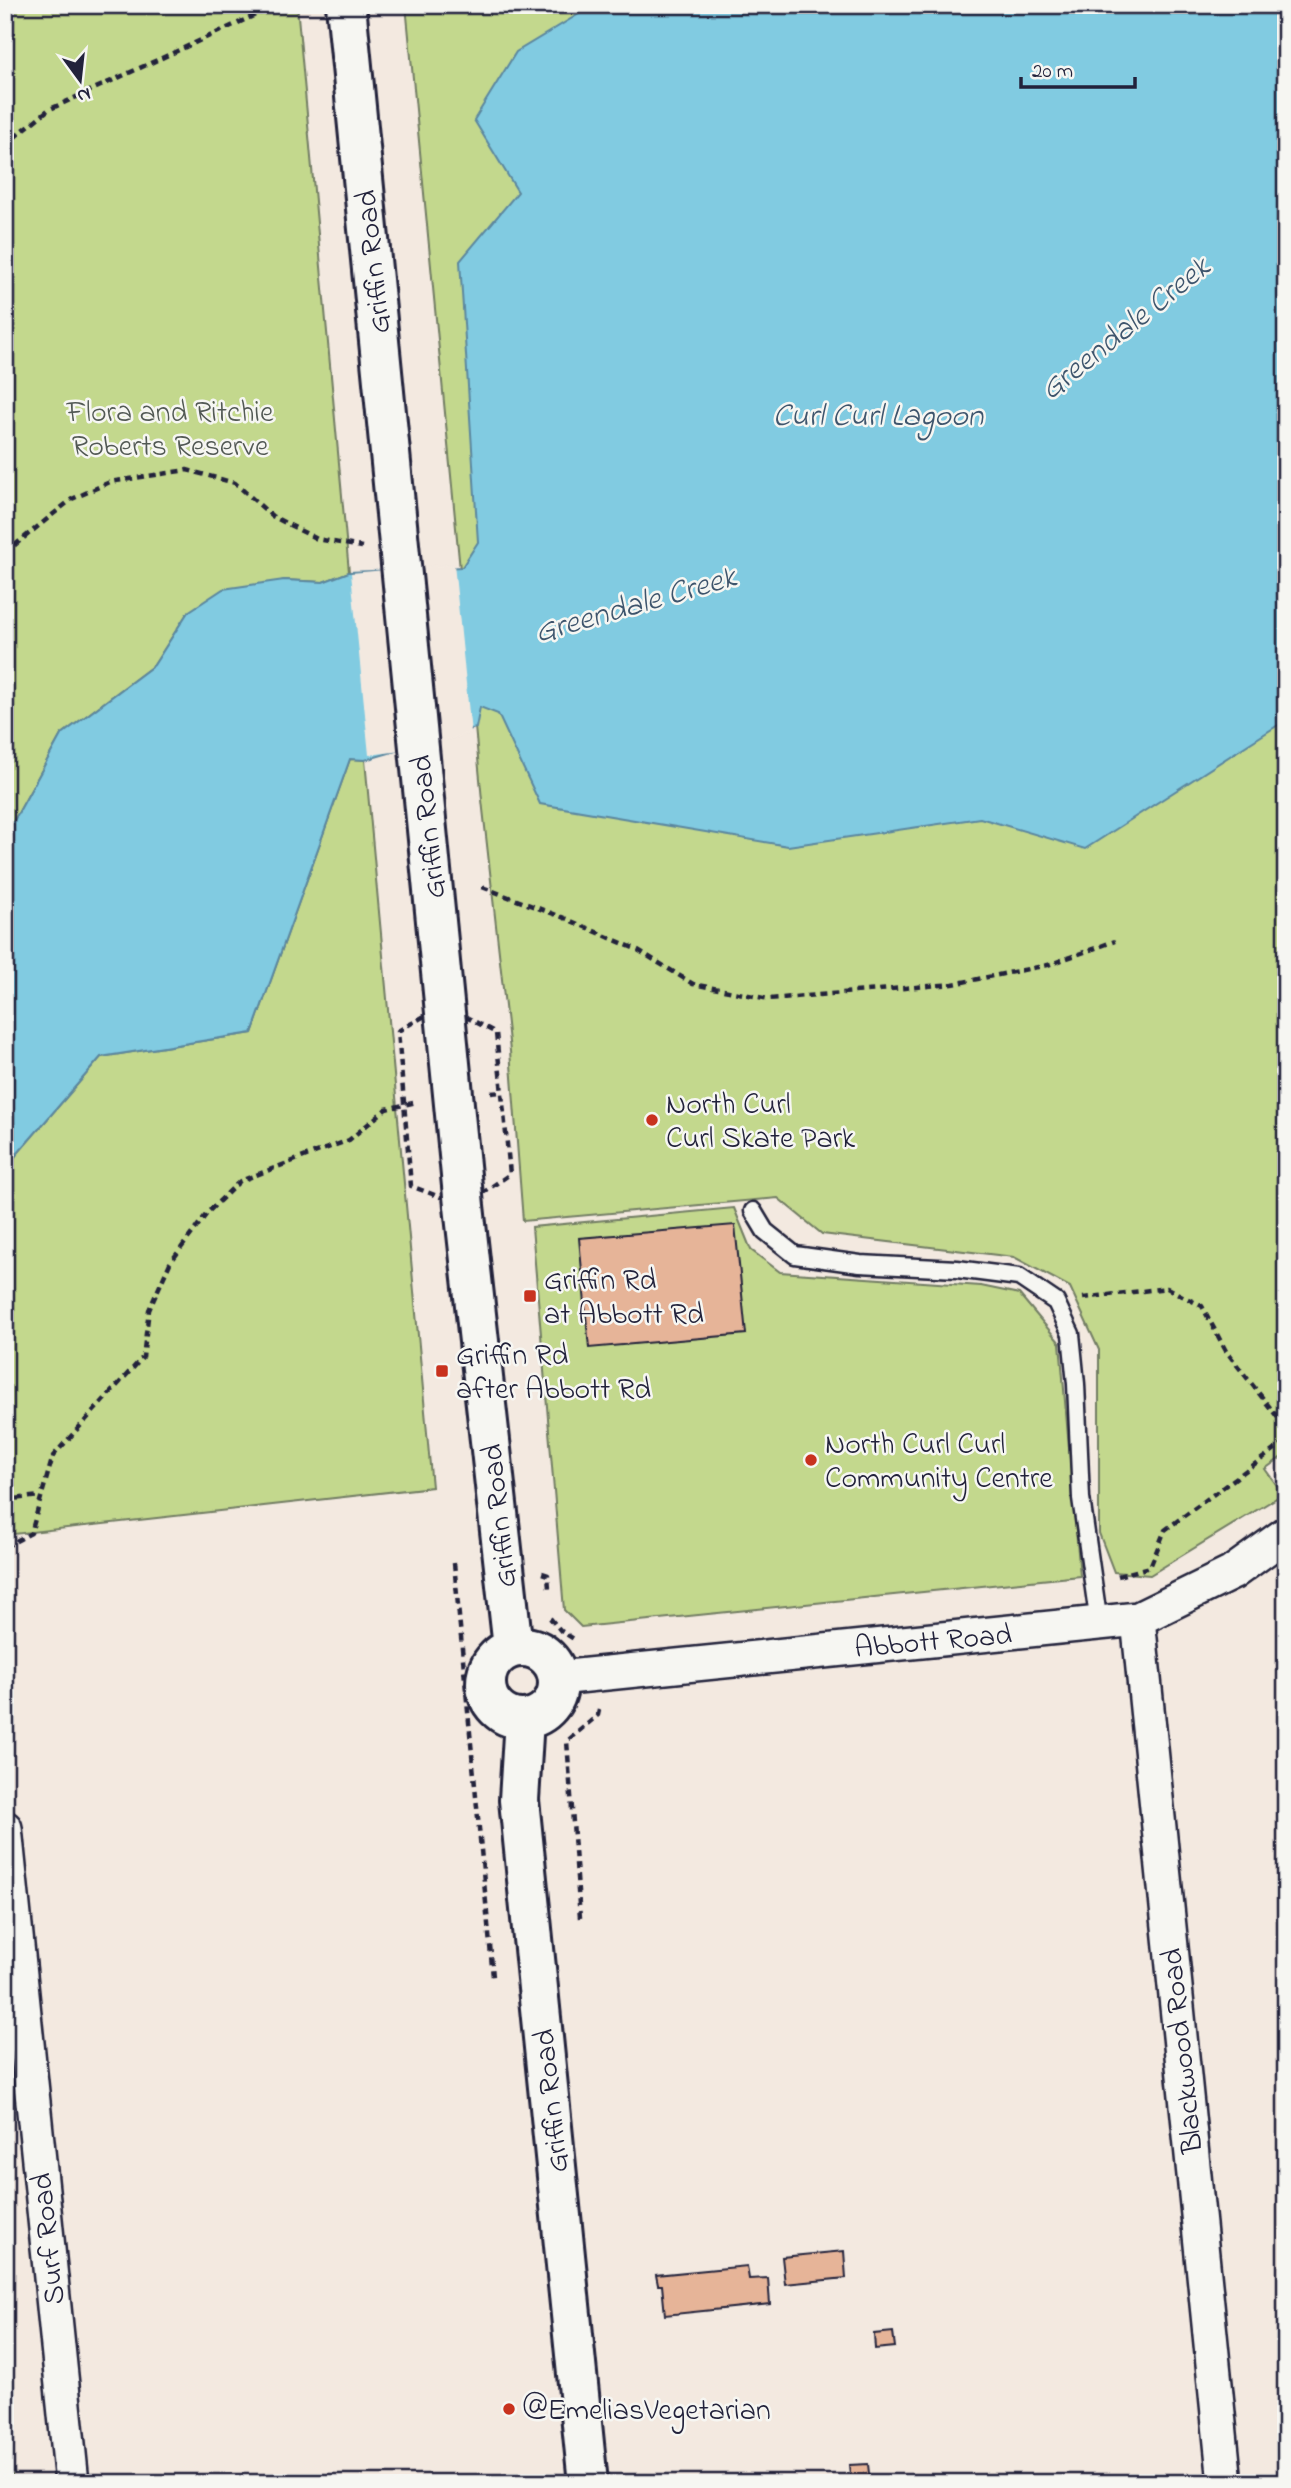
<svg xmlns="http://www.w3.org/2000/svg" width="1291" height="2488" viewBox="0 0 1291 2488" font-family="'Indie Flower',sans-serif">
  <style>
    .green { fill: #c3d88d; stroke: #727d64; stroke-width: 2 }
    .water { fill: #81cbe1; stroke: #5b879f; stroke-width: 2 }
    .pier { fill: #f3e9e0 }
    .building { fill: #e6b498; stroke: #22223b; stroke-width: 2 }
    .lines { fill: none; stroke-linecap: round; stroke-linejoin: round }
    .service-casing { stroke: #22223b; stroke-width: 21 }
    .minor-casing { stroke: #22223b; stroke-width: 38 }
    .secondary-casing { stroke: #22223b; stroke-width: 44 }
    .path { stroke: #22223b; stroke-width: 4.5; stroke-dasharray: 7 5; stroke-linecap: butt }
    .service { stroke: #f6f6f2; stroke-width: 16 }
    .minor { stroke: #f6f6f2; stroke-width: 33 }
    .secondary { stroke: #f6f6f2; stroke-width: 38 }
    .poi-dot { fill: #c8321e; stroke: #f6f6f2; stroke-width: 2.5 }
    .labels { text-anchor: middle; stroke-width: 5; stroke-linejoin: round; paint-order: stroke }
    .street-label { font-size: 30px; fill: #22223b; stroke: #f6f6f2 }
    .park-label { font-size: 30px; fill: #525954; stroke: #f6f6f2 }
    .poi-label { font-size: 30px; fill: #22223b; stroke: #f6f6f2; text-anchor: start }
    .water-label { font-size: 32px; font-style: italic; fill: #3e556d; stroke: #f6f6f2 }
  </style>
  <rect width="100%" height="100%" fill="#f3e9e0"/>
  <filter id="ink" filterUnits="userSpaceOnUse"><feTurbulence type="fractalNoise" baseFrequency=".0143" numOctaves="2"/><feDisplacementMap in="SourceGraphic" scale="14" xChannelSelector="R" yChannelSelector="G"/><feConvolveMatrix kernelMatrix="1 2 1 2 8 2 1 2 1" color-interpolation-filters="sRGB"/></filter>
  <g filter="url(#ink)">
    <path class="green" d="M 5,5 L 297,5 L 349,572 L 323,582 L 284,580 L 188,612 L 154,665 L 61,735 L 5,837 Z
      M 406,5 L 1286,5 L 1286,1454 L 1265,1469 L 1283,1494 L 1150,1575 L 1114,1572 L 1099,1533 L 1099,1350 L 1070,1287 L 1014,1257 L 822,1234 L 778,1198 L 523,1221 L 510,1051 L 482,800 Z
      M 350,759 L 365,760 L 432,1487 L 5,1535 L 5,1168 L 101,1057 L 252,1033 Z
      M 734,1208 L 751,1250 L 780,1272 L 981,1286 L 1019,1294 L 1060,1343 L 1080,1576 L 581,1627 L 564,1610 L 532,1227 Z
      M 5,2415 L 13,2483 L 5,2483 Z"/>
    <path class="water" d="M 594,5 L 1286,5 L 1286,720 L 1085,849 L 980,818 L 788,846 L 540,804 L 498,714 L 480,707 L 476,728 L 365,760 L 350,759 L 252,1033 L 101,1057 L 5,1168 L 5,837 L 61,735 L 154,665 L 188,612 L 223,589 L 284,580 L 323,582 L 349,572 L 462,567 L 478,542 L 460,261 L 518,192 L 474,120 L 516,52 Z"/>
    <path class="pier" d="M 454,564 L 471,733 L 417,749 L 369,755 L 351,573 Z"/>
    <path class="building" d="M 735,1225 L 746,1334 L 589,1348 L 579,1238 Z
      M 844,2251 L 846,2278 L 785,2284 L 782,2257 Z
      M 747,2266 L 749,2279 L 768,2278 L 770,2304 L 665,2315 L 662,2285 L 658,2285 L 656,2275 Z
      M 893,2332 L 895,2347 L 875,2349 L 874,2334 Z
      M 868,2464 L 870,2483 L 851,2483 L 849,2465 Z"/>
    <g class="lines">
      <g class="service-casing">
        <path id="service" d="M 753,1211 L 765,1231 L 795,1255 L 860,1264 L 957,1269 L 1019,1277 L 1056,1302 L 1071,1334 L 1076,1384 L 1081,1498 L 1099,1624"/>
      </g>
      <g class="minor-casing">
        <path id="minor" d="M 1138,1619 L 1225,2483
          M 558,1678 L 1138,1619 L 1232,1573 L 1286,1534
          M 5,1828 L 72,2483"/>
      </g>
      <g class="secondary-casing">
        <path id="secondary" d="M 346,5 L 464,1206 L 513,1648
          M486 1683a36 36 0 1 1 72 0a36 36 0 1 1-72 0Z
          M 524,1719 L 519,1800 L 588,2483"/>
      </g>
      <path class="path" d="M 5,145 L 48,110 L 260,13 L 283,5
        M 5,553 L 72,499 L 110,482 L 187,470 L 235,483 L 272,516 L 317,539 L 362,547
        M 482,887 L 562,917 L 638,950 L 693,984 L 769,999 L 953,984 L 1048,965 L 1115,941
        M 444,1005 L 496,1033 L 510,1174 L 464,1206 L 411,1186 L 398,1031 Z
        M 491,1093 L 502,1092
        M 1083,1298 L 1167,1288 L 1202,1306 L 1226,1351 L 1286,1428
        M 5,1500 L 40,1496
        M 5,1547 L 31,1533 L 53,1456 L 143,1357 L 149,1310 L 170,1263 L 208,1212 L 240,1181 L 349,1140 L 386,1109 L 417,1102
        M 454,1563 L 493,1977
        M 542,1573 L 548,1575 L 549,1588
        M 1118,1576 L 1150,1567 L 1165,1530 L 1286,1441
        M 550,1618 L 561,1631 L 574,1639
        M 580,1918 L 567,1741 L 598,1715 L 599,1710"/>
      <use href="#service" class="service"/>
      <use href="#minor" class="minor"/>
      <use href="#secondary" class="secondary"/>
    </g>
  </g>
  <g class="poi-dot">
    <circle cx="652" cy="1120" r="7"/>
    <rect x="523" y="1289" width="14" height="14" rx="3.5"/>
    <rect x="435" y="1364" width="14" height="14" rx="3.5"/>
    <circle cx="811" cy="1460" r="7"/>
    <circle cx="509" cy="2409" r="7"/>
  </g>
  <g class="labels">
    <g class="street-label">
      <text transform="translate(372 262) rotate(-96)" y="10">Griffin Road</text>
      <text transform="translate(427 827) rotate(-96)" y="10">Griffin Road</text>
      <text transform="translate(498 1516) rotate(-96)" y="10">Griffin Road</text>
      <text transform="translate(933 1640) rotate(-5)" y="10">Abbott Road</text>
      <text transform="translate(1181 2051) rotate(-96)" y="10">Blackwood Road</text>
      <text transform="translate(550 2101) rotate(-96)" y="10">Griffin Road</text>
      <text transform="translate(47 2239) rotate(-96)" y="10">Surf Road</text>
    </g>
    <g class="park-label">
      <text x="170" y="421">Flora and Ritchie<tspan x="170" dy="34">Roberts Reserve</tspan></text>
    </g>
    <g class="poi-label">
      <text x="666" y="1113">North Curl<tspan x="666" dy="34">Curl Skate Park</tspan></text>
      <text x="544" y="1289">Griffin Rd<tspan x="544" dy="34">at Abbott Rd</tspan></text>
      <text x="456" y="1364">Griffin Rd<tspan x="456" dy="34">after Abbott Rd</tspan></text>
      <text x="825" y="1453">North Curl Curl<tspan x="825" dy="34">Community Centre</tspan></text>
      <text x="523" y="2419">@EmeliasVegetarian</text>
    </g>
    <g class="water-label">
      <text transform="translate(1124 327) rotate(-39)" y="11">Greendale Creek</text>
      <text x="878" y="425">Curl Curl Lagoon</text>
      <text transform="translate(635 603) rotate(-16)" y="11">Greendale Creek</text>
    </g>
  </g>
  <rect width="1291" height="2488" fill="none" stroke="#f6f6f2" stroke-width="28"/>
  <rect x="14" y="14" width="1263" height="2460" fill="none" stroke="#22223b" stroke-width="2.5" filter="url(#ink)"/>
  <g transform="translate(80 80) rotate(165)" stroke="#f6f6f2" stroke-width="5" paint-order="stroke">
  <path d="M0-5L12 26L0 18L-12 26Z" fill="#22223b"/>
  <text y="-10" font-size="19" font-weight="bold" text-anchor="middle" fill="#22223b">N</text>
  </g>
  <path d="M1021 77v10h114v-10" fill="none" stroke="#22223b" stroke-width="3.5"/>
  <text x="1032" y="77" font-size="21" fill="#22223b" stroke="#f6f6f2" stroke-width="5" paint-order="stroke">20 m</text>
</svg>
